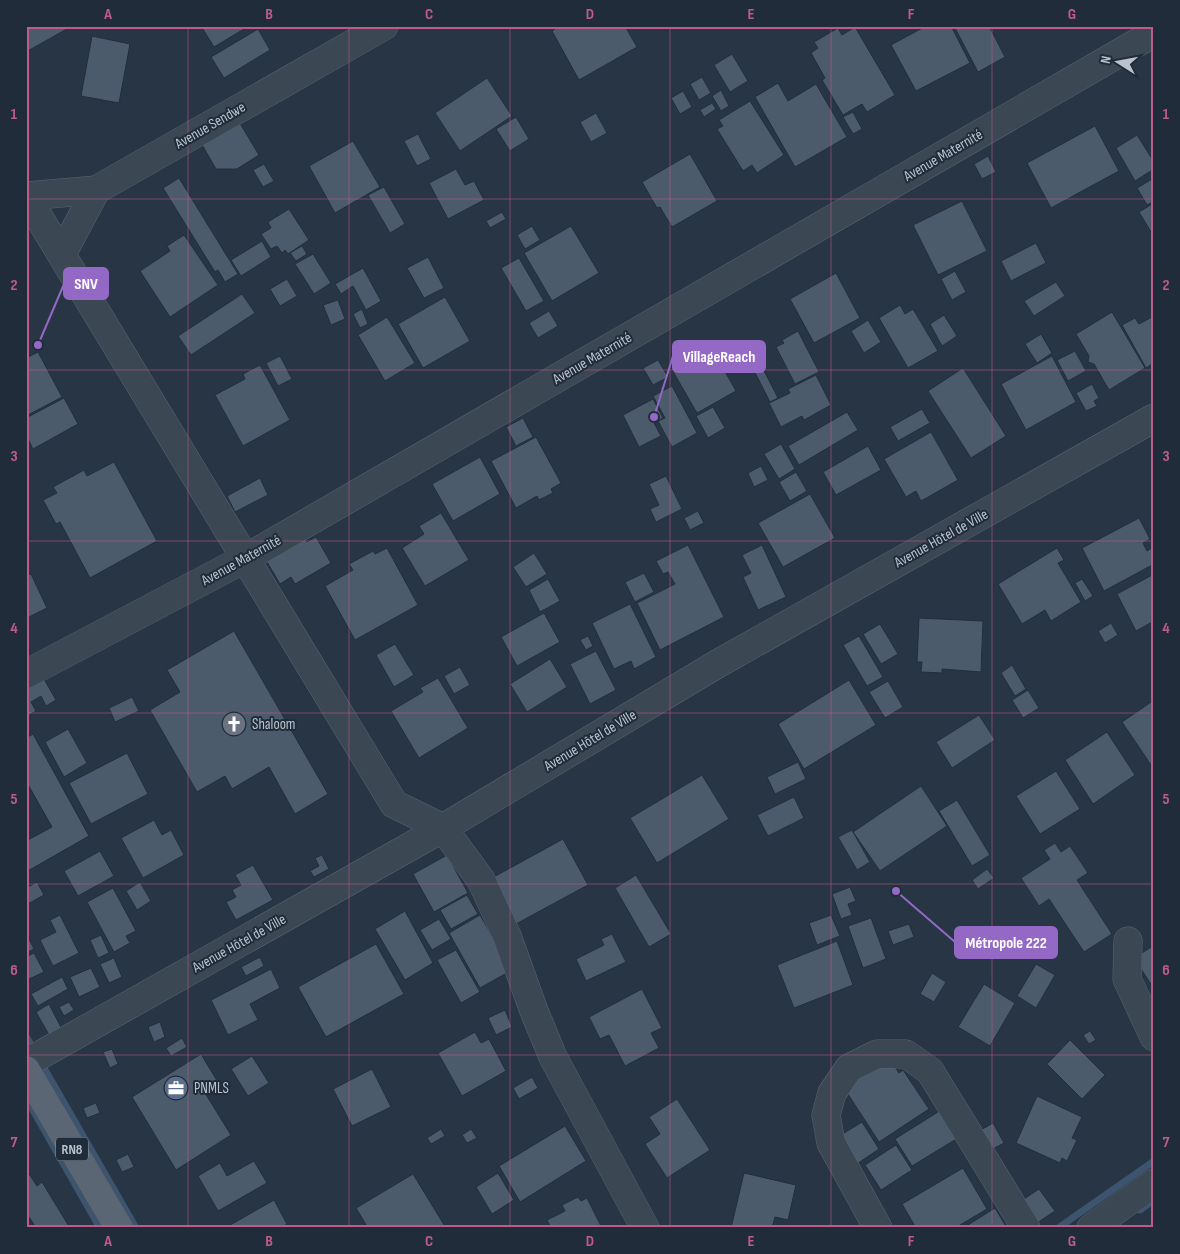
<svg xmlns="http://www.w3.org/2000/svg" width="1180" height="1254" viewBox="0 0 1180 1254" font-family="'Sofia Sans Condensed',sans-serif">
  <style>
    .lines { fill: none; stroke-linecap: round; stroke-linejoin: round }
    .stream { stroke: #3d546e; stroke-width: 7 }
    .building { fill: #4b5b6b; stroke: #222e3c }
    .minor-casing { stroke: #5a6571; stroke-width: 29 }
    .major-casing { stroke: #45505d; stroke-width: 29 }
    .minor { stroke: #3c4754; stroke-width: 28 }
    .major { stroke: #5a6674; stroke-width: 28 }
    .grid { fill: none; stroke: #be5c89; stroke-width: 1; stroke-opacity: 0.55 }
    .labels { text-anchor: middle; stroke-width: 4; stroke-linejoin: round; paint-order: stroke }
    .shield { fill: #202c3a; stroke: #8b95a1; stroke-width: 1 }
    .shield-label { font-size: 14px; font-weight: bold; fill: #b9c2cd }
    .street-label { font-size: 15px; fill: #b9c2cd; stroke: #202c3a }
    .poi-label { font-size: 15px; fill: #b9c2cd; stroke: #202c3a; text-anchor: start }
    .leader { fill: none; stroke: #9468c5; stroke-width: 2 }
    .callout-dot { fill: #9468c5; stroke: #202c3a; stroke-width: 2 }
    .callout { fill: #9468c5; stroke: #9468c5; stroke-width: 2 }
    .callout-label { font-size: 16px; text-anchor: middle; font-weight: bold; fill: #fff }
    .neatline { fill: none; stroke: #be5c89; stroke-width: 2 }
    .grid-label { font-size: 16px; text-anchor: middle; font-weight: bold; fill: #be5c89 }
  </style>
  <rect width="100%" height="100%" fill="#273545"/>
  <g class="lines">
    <path class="stream" d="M 26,1036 L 35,1052
      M 40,1061 L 136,1228
      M 26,1098 L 100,1228
      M 1140,1210 L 1154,1200
      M 1058,1228 L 1154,1161"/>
  </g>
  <path class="building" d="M 26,26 L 72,26 L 26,52 Z
    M 201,26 L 249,26 L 214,47 Z
    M 559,26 L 625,26 L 637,47 L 579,80 L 552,31 Z
    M 926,26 L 951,26 L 970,63 L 916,91 L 891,45 Z
    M 954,26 L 989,26 L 1005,57 L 978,72 Z
    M 855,27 L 895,95 L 867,112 L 862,104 L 843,115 L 822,80 L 825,78 L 811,53 L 818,48 L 814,42 L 838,28 L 842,35 Z
    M 258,29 L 270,50 L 224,78 L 211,57 Z
    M 92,36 L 130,44 L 119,103 L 81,96 Z
    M 732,54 L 748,81 L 730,92 L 714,65 Z
    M 702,77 L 711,93 L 699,100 L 690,84 Z
    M 487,78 L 512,116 L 460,151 L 435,113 Z
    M 778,83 L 788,101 L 816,84 L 847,137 L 795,167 L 755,97 Z
    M 721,90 L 729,106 L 721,111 L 712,96 Z
    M 683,91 L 692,107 L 680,114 L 671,98 Z
    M 750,101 L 784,155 L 757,173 L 752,165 L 743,171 L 717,129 L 723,126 L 719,120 Z
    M 712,103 L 716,109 L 704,117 L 700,110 Z
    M 853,112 L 862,129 L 853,134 L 843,117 Z
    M 596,113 L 607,133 L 591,142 L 580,122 Z
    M 516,117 L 529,139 L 510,151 L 496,129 Z
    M 238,120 L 259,155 L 237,169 L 216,169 L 201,143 Z
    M 1095,126 L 1119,171 L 1051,208 L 1027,163 Z
    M 418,134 L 431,159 L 417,166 L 404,141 Z
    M 1137,135 L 1154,162 L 1154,169 L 1135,181 L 1116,148 Z
    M 353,141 L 380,187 L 335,213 L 309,166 Z
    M 690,154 L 717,201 L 672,227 L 660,207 L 657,208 L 642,182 Z
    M 988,156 L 996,172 L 982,179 L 974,164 Z
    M 264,164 L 274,181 L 263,187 L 253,170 Z
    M 456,169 L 465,185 L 474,181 L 484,200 L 448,219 L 429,183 Z
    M 179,178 L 238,274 L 225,282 L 218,270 L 215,272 L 163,188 Z
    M 1154,178 L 1154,201 L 1147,205 L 1137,188 Z
    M 384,187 L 405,224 L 390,233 L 368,195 Z
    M 962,201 L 987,251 L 938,275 L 913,225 Z
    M 1154,203 L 1154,230 L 1151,232 L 1139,212 Z
    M 289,209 L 309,240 L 288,254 L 285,250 L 282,253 L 277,246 L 271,249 L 261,234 L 271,228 L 268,222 Z
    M 502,212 L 506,219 L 490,228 L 486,221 Z
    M 532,226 L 540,240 L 525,249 L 517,235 Z
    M 571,226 L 599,273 L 552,301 L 524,253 Z
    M 184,235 L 218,285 L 170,317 L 140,271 L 170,251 L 167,246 Z
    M 262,241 L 271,257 L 241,276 L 231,260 Z
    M 1036,243 L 1046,263 L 1011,281 L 1001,261 Z
    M 302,246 L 307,254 L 296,261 L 290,253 Z
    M 313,254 L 331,283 L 314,294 L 295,264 Z
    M 428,257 L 444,288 L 424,298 L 407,268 Z
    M 519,258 L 544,301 L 526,311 L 501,268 Z
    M 363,268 L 381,301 L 366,310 L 353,286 L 341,294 L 335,284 Z
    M 955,271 L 966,292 L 952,300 L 941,279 Z
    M 836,273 L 860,318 L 814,343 L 790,299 Z
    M 287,279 L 297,296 L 280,306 L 270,289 Z
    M 1056,282 L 1065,296 L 1034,316 L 1024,301 Z
    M 242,294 L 255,313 L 191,355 L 178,336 Z
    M 445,297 L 470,341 L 423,368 L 398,324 Z
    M 338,300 L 345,319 L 331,325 L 323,305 Z
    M 900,305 L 905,314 L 913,309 L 938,351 L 908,368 L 879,318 Z
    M 362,309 L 368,324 L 360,328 L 353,314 Z
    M 549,311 L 558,326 L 538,338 L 529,323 Z
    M 1112,312 L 1145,368 L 1109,390 L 1094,364 L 1088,362 L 1089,356 L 1076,334 Z
    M 944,315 L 957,336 L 942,346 L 930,324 Z
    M 1154,316 L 1154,363 L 1146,368 L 1122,325 L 1135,318 L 1139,324 Z
    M 387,317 L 415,363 L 385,381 L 358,335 Z
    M 868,320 L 881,342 L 864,353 L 851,331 Z
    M 798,331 L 819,372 L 795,384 L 776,347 L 784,343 L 782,340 Z
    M 1041,334 L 1052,353 L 1037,363 L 1025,344 Z
    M 710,345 L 736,391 L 697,413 L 671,368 Z
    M 754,351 L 778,398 L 770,402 L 746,355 Z
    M 1075,351 L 1086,371 L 1068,381 L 1057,360 Z
    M 38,352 L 62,397 L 26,416 L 26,358 Z
    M 280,356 L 292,379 L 278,386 L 266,363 Z
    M 1052,356 L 1076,402 L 1026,430 L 1001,384 Z
    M 658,360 L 668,377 L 653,385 L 643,368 Z
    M 260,365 L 290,420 L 243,446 L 215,395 L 245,379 L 243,374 Z
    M 963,368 L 1006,436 L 971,458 L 928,391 Z
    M 816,375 L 831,405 L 804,420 L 802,416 L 781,427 L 769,403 L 790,393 L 788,389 Z
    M 1092,384 L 1099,398 L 1094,401 L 1097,406 L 1086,411 L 1076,393 Z
    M 672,386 L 697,433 L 672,447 L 658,421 L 665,418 L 653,396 Z
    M 64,398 L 78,424 L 33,449 L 26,435 L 26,418 Z
    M 653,399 L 663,418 L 654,423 L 661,436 L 639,447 L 623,415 Z
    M 713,407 L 725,428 L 708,438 L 696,416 Z
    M 922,409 L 930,423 L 898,441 L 890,427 Z
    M 847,412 L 858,430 L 799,465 L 788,446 Z
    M 523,418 L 533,437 L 516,446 L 506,427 Z
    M 931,432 L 958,480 L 921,501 L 916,491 L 906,497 L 884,459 Z
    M 536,437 L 561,483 L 551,489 L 553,493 L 539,500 L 537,496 L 516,508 L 491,461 Z
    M 781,444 L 795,469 L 779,479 L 764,454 Z
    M 868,446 L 881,470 L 836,495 L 823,472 Z
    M 480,457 L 500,494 L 453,521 L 432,484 Z
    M 114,462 L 157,541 L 90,578 L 60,522 L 56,524 L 43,500 L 57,493 L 53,487 L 84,470 L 87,476 Z
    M 761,466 L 768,480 L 754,487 L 748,473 Z
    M 796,472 L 807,491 L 790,501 L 779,482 Z
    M 666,476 L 682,509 L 656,522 L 650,509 L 659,505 L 649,484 Z
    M 260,478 L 268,495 L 235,512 L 227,496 Z
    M 810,494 L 835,538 L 783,567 L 758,523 Z
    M 698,511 L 704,523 L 690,530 L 684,518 Z
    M 441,513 L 469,560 L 425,586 L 402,548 L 424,534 L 419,526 Z
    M 1139,518 L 1150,539 L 1143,543 L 1147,551 L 1152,548 L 1154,551 L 1154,564 L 1104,591 L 1082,548 Z
    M 302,533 L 307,542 L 316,537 L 331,563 L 295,584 L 291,577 L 280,584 L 263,555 Z
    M 688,545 L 724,617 L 660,650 L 637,603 L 675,584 L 668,572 L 663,574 L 656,561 Z
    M 762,545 L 786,597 L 758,610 L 743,577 L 751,573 L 742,555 Z
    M 387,548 L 418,605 L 355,640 L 325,586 L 353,570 L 349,564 L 373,551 L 375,554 Z
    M 1057,548 L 1064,560 L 1058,563 L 1081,602 L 1051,621 L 1045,610 L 1022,624 L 998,584 Z
    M 534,553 L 547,574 L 526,587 L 513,567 Z
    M 644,573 L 654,592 L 635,602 L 625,582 Z
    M 31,574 L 47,608 L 27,618 L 26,576 Z
    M 1154,574 L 1154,621 L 1136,631 L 1117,594 Z
    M 548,579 L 560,601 L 540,612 L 529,590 Z
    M 1082,579 L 1093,596 L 1085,601 L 1075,583 Z
    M 630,604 L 656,657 L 634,669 L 631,661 L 614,669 L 592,623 Z
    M 544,613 L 560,642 L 517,666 L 501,637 Z
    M 919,618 L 983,621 L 981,672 L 942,669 L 942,673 L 921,672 L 922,662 L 917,662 Z
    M 1111,623 L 1118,635 L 1105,643 L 1098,631 Z
    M 880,624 L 898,654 L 881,664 L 863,634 Z
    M 234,631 L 328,794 L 295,814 L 269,767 L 232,789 L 225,776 L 197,792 L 150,710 L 180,692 L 167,670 Z
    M 588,636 L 593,646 L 586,650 L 580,640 Z
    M 859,636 L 883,677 L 867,686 L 843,645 Z
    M 395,644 L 414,675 L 394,687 L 376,655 Z
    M 596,651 L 616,690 L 590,704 L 570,664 Z
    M 550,659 L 567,687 L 527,712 L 510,684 Z
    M 1012,665 L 1026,689 L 1015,696 L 1001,673 Z
    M 460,667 L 470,685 L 454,694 L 444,676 Z
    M 438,678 L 468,728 L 419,758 L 391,711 L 423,692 L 420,688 Z
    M 44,679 L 56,700 L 46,706 L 41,696 L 31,702 L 36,711 L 26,717 L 26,689 Z
    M 849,680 L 876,725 L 804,769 L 778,724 Z
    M 888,681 L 903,707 L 885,718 L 869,692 Z
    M 1028,690 L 1039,708 L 1023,718 L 1012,700 Z
    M 132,697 L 139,711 L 115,722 L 109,708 Z
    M 1154,700 L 1154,763 L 1151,765 L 1122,722 Z
    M 979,715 L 995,740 L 952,768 L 936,742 Z
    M 68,729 L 87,763 L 64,777 L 45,742 Z
    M 1107,732 L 1135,775 L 1093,804 L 1065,760 Z
    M 33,734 L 89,836 L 26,872 L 26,841 L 52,827 L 26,781 L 26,738 Z
    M 127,753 L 148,794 L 91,824 L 69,783 Z
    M 798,762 L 806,779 L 775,794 L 767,777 Z
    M 1056,771 L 1080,809 L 1040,834 L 1016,796 Z
    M 702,775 L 729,819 L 657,863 L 630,818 Z
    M 921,786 L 947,826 L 880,871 L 853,832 Z
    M 794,797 L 804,818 L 768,836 L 757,815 Z
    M 957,800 L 990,855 L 972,866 L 939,811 Z
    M 154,820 L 162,835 L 171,830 L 184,855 L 143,878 L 121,838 Z
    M 852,830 L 870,862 L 857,870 L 838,837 Z
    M 563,839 L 588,885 L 514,925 L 490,879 Z
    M 1055,843 L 1061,852 L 1070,846 L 1088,873 L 1077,880 L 1112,934 L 1084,952 L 1049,899 L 1039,906 L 1021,878 L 1050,859 L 1044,850 Z
    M 100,851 L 114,876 L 78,896 L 64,871 Z
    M 322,855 L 329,869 L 314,877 L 310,871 L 319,866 L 315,858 Z
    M 447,855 L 468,893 L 434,912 L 413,874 Z
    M 253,865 L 273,900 L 236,920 L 226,902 L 236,897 L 232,890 L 241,885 L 235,875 Z
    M 987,869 L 994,878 L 978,889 L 972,880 Z
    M 636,875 L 671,934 L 649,947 L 615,888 Z
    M 37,882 L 44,895 L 26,905 L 26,888 Z
    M 140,882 L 151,901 L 137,910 L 126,891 Z
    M 850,887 L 856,901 L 848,904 L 852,915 L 841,919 L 832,894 Z
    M 113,888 L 136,931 L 126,936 L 130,943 L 114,952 L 87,902 Z
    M 467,895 L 478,914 L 451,929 L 440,910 Z
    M 405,911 L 433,963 L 405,980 L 375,929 Z
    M 60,915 L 79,953 L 53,966 L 40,940 L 56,932 L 50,920 Z
    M 480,915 L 512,970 L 480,988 L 449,933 Z
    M 831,915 L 840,936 L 817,945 L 809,923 Z
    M 871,918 L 886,959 L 863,968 L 848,926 Z
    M 439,919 L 451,939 L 432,950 L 420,930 Z
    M 909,924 L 914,937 L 893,945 L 888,931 Z
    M 26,933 L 34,949 L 26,953 Z
    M 612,934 L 626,962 L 586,981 L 576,959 L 604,945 L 601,939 Z
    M 101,935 L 109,953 L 98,958 L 90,940 Z
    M 837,941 L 853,985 L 794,1008 L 777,965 Z
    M 376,944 L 404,994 L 326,1037 L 298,987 Z
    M 1153,946 L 1154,947 L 1154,989 L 1134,958 Z
    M 456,950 L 480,992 L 461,1003 L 437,960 Z
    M 34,953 L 44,972 L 27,980 L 26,957 Z
    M 260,957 L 264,966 L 246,976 L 241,967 Z
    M 114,958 L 122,977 L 109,983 L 100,964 Z
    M 1036,964 L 1055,975 L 1036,1008 L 1017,996 Z
    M 91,968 L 100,987 L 79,997 L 70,977 Z
    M 271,969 L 280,988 L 250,1004 L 258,1020 L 228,1035 L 211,1000 Z
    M 932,973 L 946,982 L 934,1002 L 920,994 Z
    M 62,977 L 68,989 L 38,1006 L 31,994 Z
    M 984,984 L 1015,1003 L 990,1046 L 958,1027 Z
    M 642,989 L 662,1028 L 651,1033 L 659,1048 L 625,1066 L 609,1035 L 600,1039 L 589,1017 Z
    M 69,1002 L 74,1010 L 64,1016 L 59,1007 Z
    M 49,1004 L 64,1033 L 52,1040 L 36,1012 Z
    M 505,1010 L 512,1027 L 496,1035 L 488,1018 Z
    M 160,1022 L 165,1037 L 154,1042 L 148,1027 Z
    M 1090,1031 L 1096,1040 L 1089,1044 L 1083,1035 Z
    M 475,1032 L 481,1043 L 489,1039 L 506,1071 L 462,1096 L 438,1053 Z
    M 182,1038 L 187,1047 L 171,1056 L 166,1048 Z
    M 1070,1040 L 1105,1075 L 1082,1099 L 1047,1064 Z
    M 112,1049 L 118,1064 L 110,1068 L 103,1052 Z
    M 201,1054 L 219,1084 L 205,1093 L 231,1135 L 176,1170 L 132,1097 Z
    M 252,1056 L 269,1083 L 248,1096 L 231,1069 Z
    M 889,1058 L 899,1073 L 903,1070 L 929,1109 L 879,1142 L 844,1088 Z
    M 372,1069 L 391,1107 L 352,1126 L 333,1089 Z
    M 532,1077 L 538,1088 L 519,1099 L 513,1088 Z
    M 1037,1096 L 1082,1117 L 1072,1138 L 1077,1140 L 1067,1161 L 1062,1158 L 1060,1163 L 1016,1143 Z
    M 677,1099 L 710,1150 L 667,1178 L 645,1144 L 660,1134 L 649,1117 Z
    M 96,1103 L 100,1113 L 87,1118 L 83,1108 Z
    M 941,1110 L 958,1138 L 912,1166 L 895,1139 Z
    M 862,1122 L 879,1149 L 854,1166 L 836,1138 Z
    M 993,1123 L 1004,1143 L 989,1151 L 979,1131 Z
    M 565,1126 L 586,1161 L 520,1202 L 499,1166 Z
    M 441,1129 L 445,1136 L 431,1144 L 427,1138 Z
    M 471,1129 L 477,1138 L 467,1143 L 462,1135 Z
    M 896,1145 L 912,1170 L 881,1190 L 865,1165 Z
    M 128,1154 L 134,1167 L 122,1172 L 116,1160 Z
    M 254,1161 L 267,1183 L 218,1211 L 198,1176 L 220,1163 L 227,1176 Z
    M 963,1168 L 987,1209 L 955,1228 L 916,1228 L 902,1204 Z
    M 26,1169 L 37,1186 L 42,1182 L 70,1228 L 32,1228 L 35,1226 L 29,1217 L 26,1219 Z
    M 498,1173 L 514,1200 L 492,1214 L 476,1187 Z
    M 744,1173 L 796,1185 L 788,1220 L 775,1217 L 772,1228 L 731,1228 Z
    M 413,1174 L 446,1228 L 368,1228 L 356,1208 Z
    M 1039,1189 L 1055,1211 L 1037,1223 L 1021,1201 Z
    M 578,1197 L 581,1201 L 587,1198 L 602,1228 L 551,1228 L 547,1220 L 565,1211 L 562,1205 Z
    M 274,1200 L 287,1224 L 280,1228 L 225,1228 Z
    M 995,1208 L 1007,1228 L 963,1228 Z"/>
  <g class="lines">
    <g class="minor-casing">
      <path id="minor" d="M 26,196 L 394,804 L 443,828 L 481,880 L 507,936 L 534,1011 L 553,1057 L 645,1228
        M 27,196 L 96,190 L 384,26
        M 62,254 L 96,190
        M 26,674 L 246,558 L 1154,33
        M 1128,941 L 1127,979 L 1154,1037
        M 26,1063 L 443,828 L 719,663 L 1154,418
        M 878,1228 L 831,1143 L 826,1115 L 832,1093 L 849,1068 L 877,1054 L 906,1054 L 930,1071 L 1026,1228
        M 1091,1228 L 1154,1183"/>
    </g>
    <g class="major-casing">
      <path id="major" d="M 26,1070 L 119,1228"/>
    </g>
    <use href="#minor" class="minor"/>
    <use href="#major" class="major"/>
  </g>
  <path class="grid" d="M 188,26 L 188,1228M 349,26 L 349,1228M 510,26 L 510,1228M 670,26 L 670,1228M 831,26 L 831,1228M 992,26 L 992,1228M 26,199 L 1154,199M 26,370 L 1154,370M 26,541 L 1154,541M 26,713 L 1154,713M 26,884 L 1154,884M 26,1055 L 1154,1055"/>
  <defs>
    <g id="church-disc" transform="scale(1.25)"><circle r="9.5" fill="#6b7280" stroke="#202c3a"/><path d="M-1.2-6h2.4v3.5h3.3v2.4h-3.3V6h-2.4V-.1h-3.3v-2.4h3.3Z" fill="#fff"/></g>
    <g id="office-disc" transform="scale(1.25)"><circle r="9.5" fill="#5c6f8a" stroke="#202c3a"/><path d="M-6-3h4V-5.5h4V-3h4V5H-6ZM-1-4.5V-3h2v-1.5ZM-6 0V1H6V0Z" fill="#fff"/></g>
  </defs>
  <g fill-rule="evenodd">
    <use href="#church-disc" x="234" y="724"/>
    <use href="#office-disc" x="176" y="1088"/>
  </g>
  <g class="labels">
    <rect class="shield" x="56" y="1137.5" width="32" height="23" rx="4"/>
    <g class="shield-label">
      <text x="72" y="1154">RN8</text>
    </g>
    <g class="street-label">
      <text transform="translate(210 125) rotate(-30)" y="5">Avenue Sendwe</text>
      <text transform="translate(943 155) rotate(-30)" y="5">Avenue Maternité</text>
      <text transform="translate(592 358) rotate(-30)" y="5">Avenue Maternité</text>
      <text transform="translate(941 538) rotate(-29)" y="5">Avenue Hôtel de Ville</text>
      <text transform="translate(241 560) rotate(-29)" y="5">Avenue Maternité</text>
      <text transform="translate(590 740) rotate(-31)" y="5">Avenue Hôtel de Ville</text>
      <text transform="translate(239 943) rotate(-29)" y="5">Avenue Hôtel de Ville</text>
    </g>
    <g class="poi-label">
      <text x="252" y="729">Shaloom</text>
      <text x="194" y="1093">PNMLS</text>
    </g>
  </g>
  <path class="leader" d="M38 345L64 284M654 417L673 356M896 891L955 942"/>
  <g class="callout-dot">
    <circle cx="38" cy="345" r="5"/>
    <circle cx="654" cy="417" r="5"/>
    <circle cx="896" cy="891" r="5"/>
  </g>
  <g class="callout">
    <rect x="64" y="268" width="44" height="31" rx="5"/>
    <rect x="673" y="341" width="92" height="31" rx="5"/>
    <rect x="955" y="927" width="102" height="31" rx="5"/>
  </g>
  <g class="callout-label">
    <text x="86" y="289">SNV</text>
    <text x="719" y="362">VillageReach</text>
    <text x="1006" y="948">Métropole 222</text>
  </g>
  <rect width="1180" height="1254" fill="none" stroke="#202c3a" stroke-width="55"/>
  <g transform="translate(1118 62) rotate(281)" stroke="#202c3a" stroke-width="4" paint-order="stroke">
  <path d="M0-4L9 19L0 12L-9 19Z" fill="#b9c2cd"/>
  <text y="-8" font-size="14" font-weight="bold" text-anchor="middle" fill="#b9c2cd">N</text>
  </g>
  <rect x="28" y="28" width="1124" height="1198" class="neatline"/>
  <g class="grid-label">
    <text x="108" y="19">A</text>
    <text x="269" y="19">B</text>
    <text x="429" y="19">C</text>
    <text x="590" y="19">D</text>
    <text x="751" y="19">E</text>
    <text x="911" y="19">F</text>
    <text x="1072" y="19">G</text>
    <text x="14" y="119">1</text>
    <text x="1166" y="119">1</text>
    <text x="14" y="290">2</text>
    <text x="1166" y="290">2</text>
    <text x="14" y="461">3</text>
    <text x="1166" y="461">3</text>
    <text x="14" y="633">4</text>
    <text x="1166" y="633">4</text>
    <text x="14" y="804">5</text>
    <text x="1166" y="804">5</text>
    <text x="14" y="975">6</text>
    <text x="1166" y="975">6</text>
    <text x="14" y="1147">7</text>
    <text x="1166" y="1147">7</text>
    <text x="108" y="1246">A</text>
    <text x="269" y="1246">B</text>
    <text x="429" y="1246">C</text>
    <text x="590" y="1246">D</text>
    <text x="751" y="1246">E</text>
    <text x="911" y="1246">F</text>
    <text x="1072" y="1246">G</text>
  </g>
</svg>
